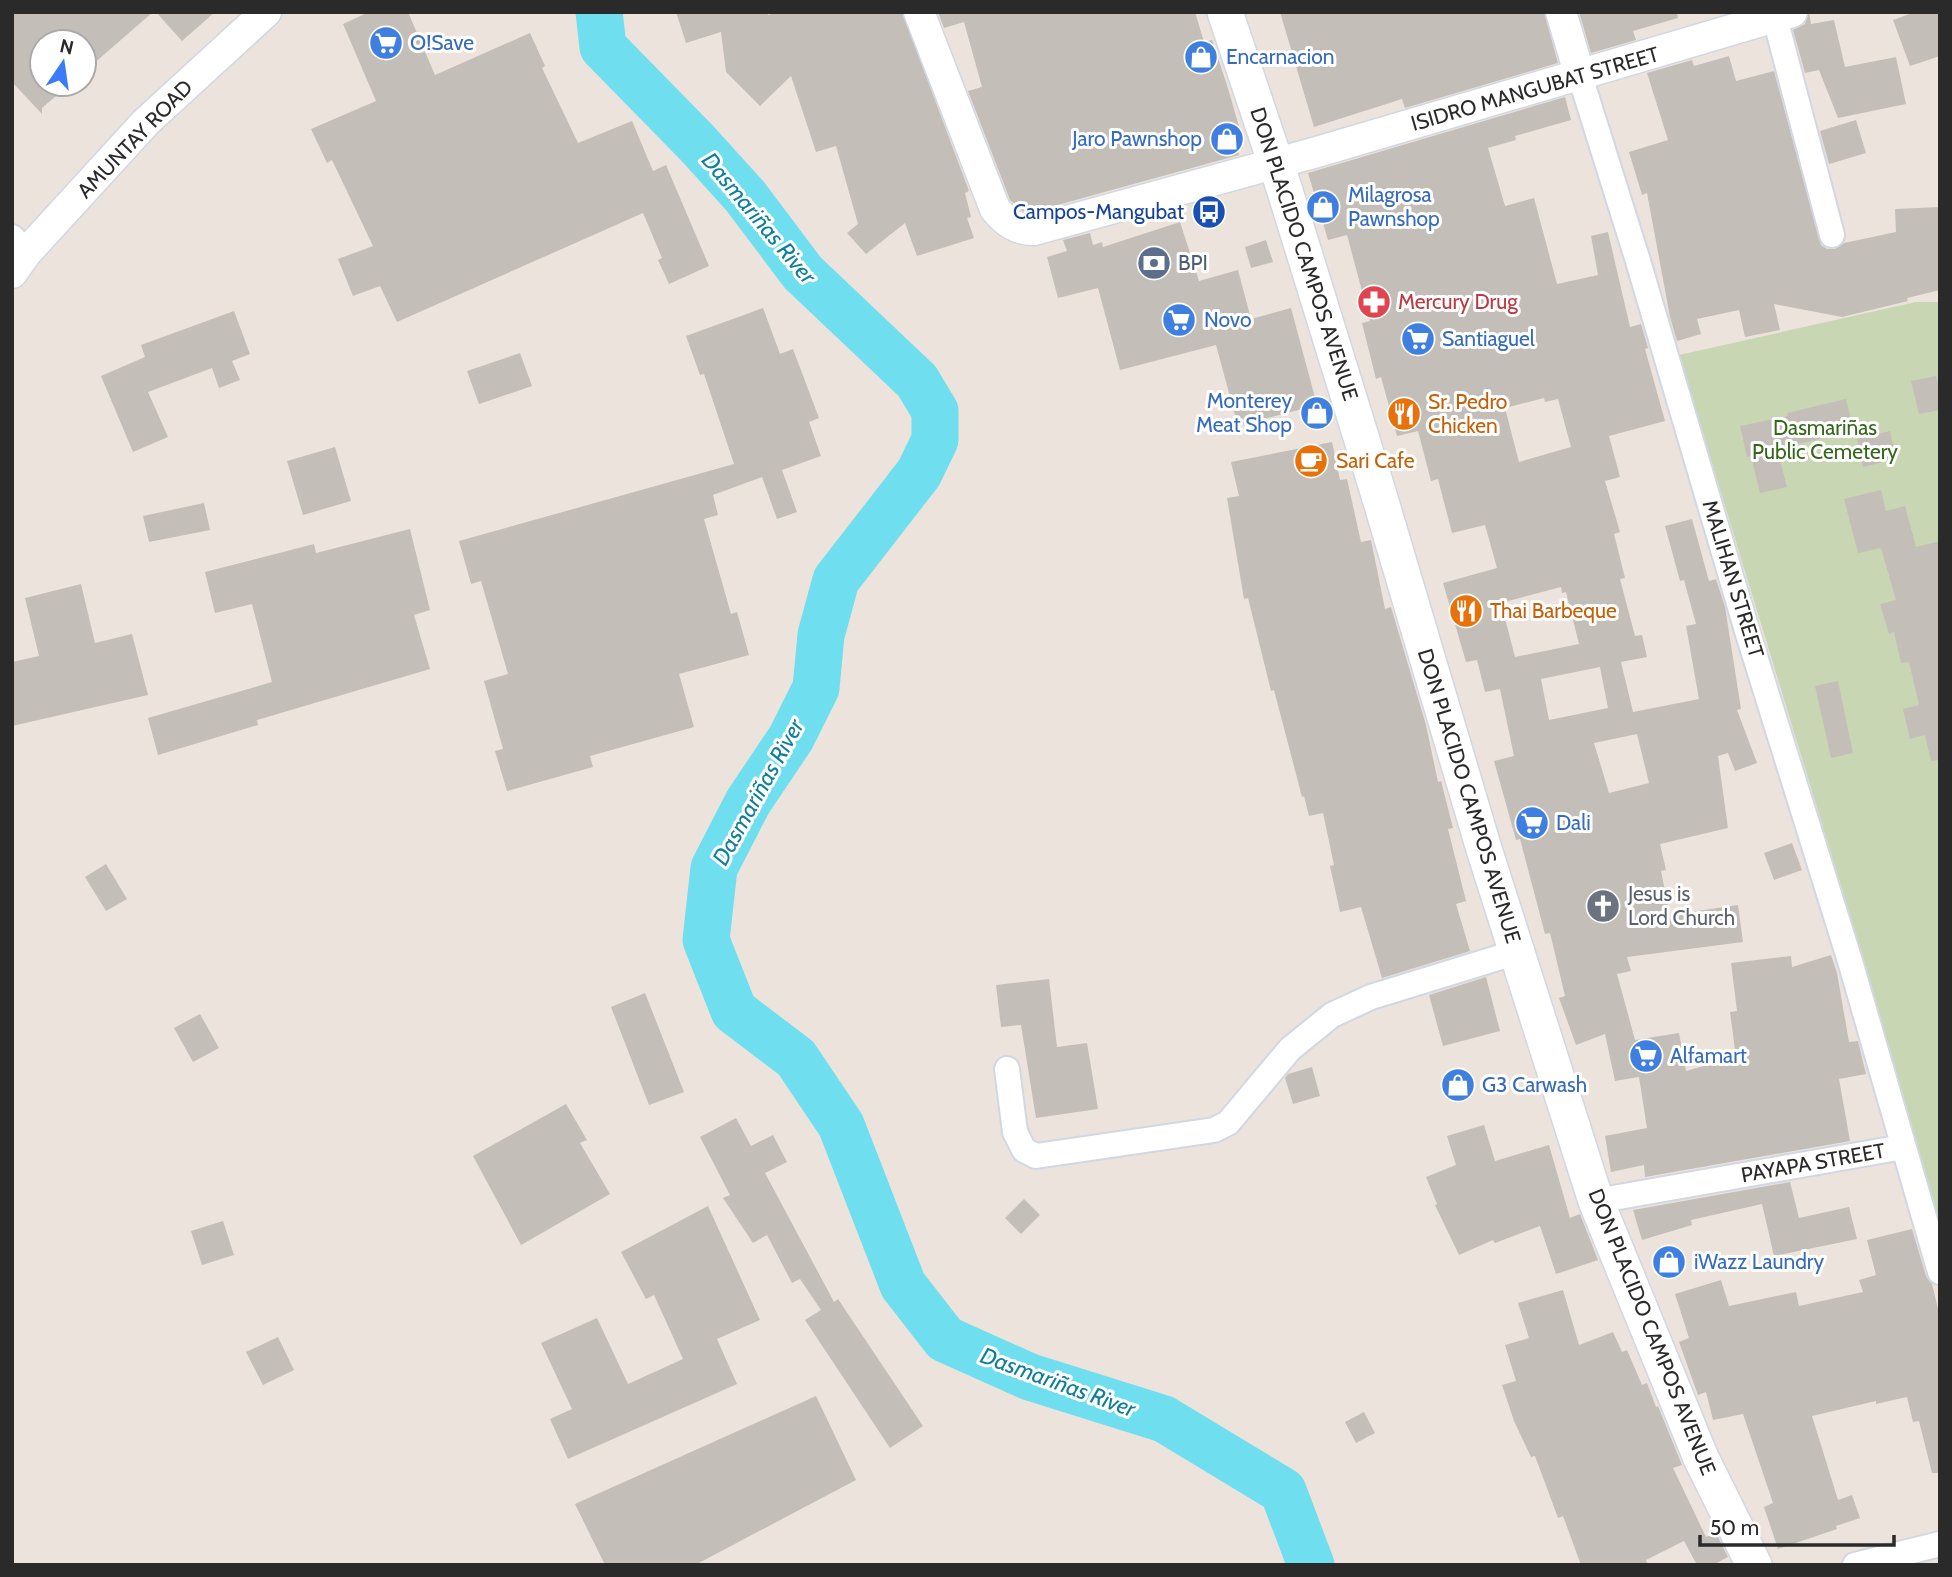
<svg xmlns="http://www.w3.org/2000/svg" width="1952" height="1577" viewBox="0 0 1952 1577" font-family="Cabin,sans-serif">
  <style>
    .cemetery { fill: #c9d6b3 }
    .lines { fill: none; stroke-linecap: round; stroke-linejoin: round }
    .river { stroke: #6fdfef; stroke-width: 47 }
    .building { fill: #c4beb8; fill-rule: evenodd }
    .minor-casing { stroke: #d1d7e3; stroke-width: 28 }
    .tertiary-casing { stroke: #d1d7e3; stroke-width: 33 }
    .secondary-casing { stroke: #d1d7e3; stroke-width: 38 }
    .minor { stroke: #fff; stroke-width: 24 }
    .tertiary { stroke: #fff; stroke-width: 30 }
    .secondary { stroke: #fff; stroke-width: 35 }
    .labels { text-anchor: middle; stroke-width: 6; stroke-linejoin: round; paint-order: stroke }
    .shop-label { font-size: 21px; fill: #366cbe; stroke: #fff; text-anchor: start }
    .street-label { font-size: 21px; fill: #2a2a2a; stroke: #fff }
    .transit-label { font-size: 21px; fill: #164399; stroke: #fff; text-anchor: end }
    .service-label { font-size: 21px; fill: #4e5e75; stroke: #fff; text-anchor: start }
    .health-label { font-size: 21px; fill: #be3a42; stroke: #fff; text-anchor: start }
    .food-label { font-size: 21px; fill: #c56008; stroke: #fff; text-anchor: start }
    .park-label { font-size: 21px; fill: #35681a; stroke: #fff }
    .worship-label { font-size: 21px; fill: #5b616d; stroke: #fff; text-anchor: start }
    .water-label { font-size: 23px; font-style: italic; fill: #0d7f9c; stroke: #fff }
  </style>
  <rect width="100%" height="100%" fill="#ece3dc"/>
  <path class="cemetery" d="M 1916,302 L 1940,302 L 1940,1229 L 1869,978 L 1679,355 Z"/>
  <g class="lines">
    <path class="river" d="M 599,12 L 603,47 L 697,143 L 745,196 L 803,273 L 917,381 L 935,411 L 935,440 L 919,473 L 836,580 L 821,635 L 816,688 L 791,738 L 748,802 L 714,868 L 706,940 L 734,1011 L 796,1058 L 841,1125 L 903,1285 L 945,1339 L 1030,1377 L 1164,1419 L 1283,1491 L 1311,1565"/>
  </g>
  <path class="building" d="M 12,12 L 153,12 L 84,72 L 84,42 L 42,42 L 42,84 L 70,84 L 42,108 L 42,114 L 12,82 Z
    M 156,12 L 215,12 L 182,41 Z
    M 369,12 L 408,12 L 435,75 L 530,33 L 545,66 L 542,68 L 578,143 L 632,121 L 653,171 L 666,165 L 709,266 L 669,284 L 658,260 L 662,258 L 643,213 L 397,322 L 380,286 L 353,296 L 338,259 L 373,246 L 332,160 L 327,163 L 311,129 L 376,101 L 343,24 Z
    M 676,12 L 767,12 L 768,15 L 778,12 L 902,12 L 969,191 L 965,193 L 971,217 L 967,218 L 974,238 L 917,256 L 905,223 L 866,254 L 847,233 L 858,224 L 836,146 L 816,152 L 791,76 L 760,106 L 726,72 L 721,32 L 686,43 Z
    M 938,12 L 1195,12 L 1204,42 L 1212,40 L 1227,85 L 1242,137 L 1234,139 L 1239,155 L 1032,212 L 1023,211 L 1010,200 L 968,91 L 982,87 L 964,22 L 944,28 Z
    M 1280,12 L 1544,12 L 1558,63 L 1405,108 L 1402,99 L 1314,127 Z
    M 1579,12 L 1677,12 L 1678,18 L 1633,31 L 1636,40 L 1591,53 Z
    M 1809,12 L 1811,24 L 1834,20 L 1845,67 L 1896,57 L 1906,104 L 1838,118 L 1819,70 L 1805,73 L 1793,30 L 1805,24 Z
    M 1915,12 L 1940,12 L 1940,56 L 1910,66 L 1893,20 Z
    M 1729,56 L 1736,81 L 1774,71 L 1821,245 L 1827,249 L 1835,249 L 1844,243 L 1896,232 L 1895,209 L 1940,207 L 1940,290 L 1907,298 L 1908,301 L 1842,317 L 1774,304 L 1780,330 L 1745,337 L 1739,310 L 1697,319 L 1701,334 L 1677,341 L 1670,317 L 1647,193 L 1642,195 L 1629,152 L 1668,140 L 1647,73 L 1692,60 L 1694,66 Z
    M 1565,97 L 1571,120 L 1515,136 L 1516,140 L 1488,148 L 1505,206 L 1534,198 L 1557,284 L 1598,275 L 1591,236 L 1608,232 L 1630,327 L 1641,324 L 1648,348 L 1645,349 L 1665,421 L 1609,436 L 1620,477 L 1605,481 L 1620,532 L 1614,534 L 1625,578 L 1620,579 L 1635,636 L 1642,635 L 1647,657 L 1621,662 L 1633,712 L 1699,699 L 1686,626 L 1696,624 L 1684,580 L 1680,581 L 1665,526 L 1692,519 L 1709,581 L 1716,579 L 1725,607 L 1741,709 L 1737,710 L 1757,763 L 1735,771 L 1728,753 L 1718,756 L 1728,828 L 1660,844 L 1666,870 L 1661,871 L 1670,915 L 1738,905 L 1743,942 L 1627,957 L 1631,971 L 1617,974 L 1635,1040 L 1679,1033 L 1686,1071 L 1736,1057 L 1730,1012 L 1737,1011 L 1731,963 L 1791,956 L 1792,967 L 1831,955 L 1837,973 L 1849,1042 L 1858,1041 L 1866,1074 L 1839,1079 L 1850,1141 L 1645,1177 L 1644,1165 L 1611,1172 L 1605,1136 L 1647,1128 L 1639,1077 L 1615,1081 L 1605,1034 L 1576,1045 L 1559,998 L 1565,996 L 1550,933 L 1545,934 L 1520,839 L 1516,840 L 1494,761 L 1514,756 L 1500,689 L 1485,692 L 1477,660 L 1466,662 L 1443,583 L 1497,568 L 1485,525 L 1452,533 L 1438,479 L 1431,481 L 1418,431 L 1397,436 L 1381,377 L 1376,379 L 1362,323 L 1370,321 L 1347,235 L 1328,240 L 1308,173 ZM 1544,398 L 1545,402 L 1558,399 L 1571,447 L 1519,462 L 1505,408 ZM 1561,587 L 1562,593 L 1566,592 L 1579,644 L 1515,657 L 1501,603 ZM 1600,667 L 1608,708 L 1549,720 L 1541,679 ZM 1637,734 L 1649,783 L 1609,793 L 1594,743 Z
    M 1856,120 L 1866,153 L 1829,164 L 1820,131 Z
    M 1180,222 L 1199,281 L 1238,270 L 1251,319 L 1291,308 L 1317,405 L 1238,426 L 1216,345 L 1120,370 L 1098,288 L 1058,298 L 1047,257 L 1067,251 L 1063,240 L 1090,233 L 1093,245 L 1102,242 L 1103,247 Z
    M 1266,240 L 1273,262 L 1251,268 L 1245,247 Z
    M 763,308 L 780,354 L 793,349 L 819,418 L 809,422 L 821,456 L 782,470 L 797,512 L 777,519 L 762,477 L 713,495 L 718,515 L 704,519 L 731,614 L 737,612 L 749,655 L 679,674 L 694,727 L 590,756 L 593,767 L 507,791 L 495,751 L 503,749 L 484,681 L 508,674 L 481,581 L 471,584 L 459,541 L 734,464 L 704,374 L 700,375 L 686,336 Z
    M 234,311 L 250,354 L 232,361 L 240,380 L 219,388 L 212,368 L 148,392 L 168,437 L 133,452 L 101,376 L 145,357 L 141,345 Z
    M 520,353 L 532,386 L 479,404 L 467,371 Z
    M 1936,376 L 1940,392 L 1940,410 L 1919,414 L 1911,381 Z
    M 1846,399 L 1854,431 L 1777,449 L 1787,487 L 1760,493 L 1751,456 L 1747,457 L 1740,426 L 1788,416 L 1787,413 Z
    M 1890,431 L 1896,459 L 1863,467 L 1857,439 Z
    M 1332,442 L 1340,480 L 1347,479 L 1361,542 L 1371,540 L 1385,609 L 1391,607 L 1426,725 L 1438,782 L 1441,781 L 1453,828 L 1448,829 L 1466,901 L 1456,904 L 1470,951 L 1382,978 L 1361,907 L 1340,912 L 1330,866 L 1334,865 L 1323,813 L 1309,816 L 1304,796 L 1302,797 L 1274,690 L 1271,691 L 1248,598 L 1244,599 L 1227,498 L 1239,496 L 1231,462 Z
    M 335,447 L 351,501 L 303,515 L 287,461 Z
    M 1881,490 L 1886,511 L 1905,506 L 1916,547 L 1940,541 L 1940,760 L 1931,761 L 1925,735 L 1910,739 L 1903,709 L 1919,705 L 1909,662 L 1901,663 L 1894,632 L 1889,634 L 1880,604 L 1896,600 L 1881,548 L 1858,553 L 1844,499 Z
    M 204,503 L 210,530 L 149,542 L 143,516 Z
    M 410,529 L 430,610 L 414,615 L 430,669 L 257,720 L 258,725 L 158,755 L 148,718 L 272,682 L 252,604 L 215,613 L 205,572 L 314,544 L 316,553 Z
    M 81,584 L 95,643 L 132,634 L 148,695 L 12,726 L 12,662 L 39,656 L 25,598 Z
    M 1838,681 L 1853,753 L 1831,758 L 1815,686 Z
    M 1792,843 L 1802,870 L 1774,880 L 1764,853 Z
    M 106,864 L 127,899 L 106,911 L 85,877 Z
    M 1486,977 L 1500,1031 L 1443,1046 L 1429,995 Z
    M 1049,979 L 1057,1047 L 1087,1043 L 1098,1109 L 1036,1118 L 1021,1025 L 1001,1027 L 996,985 Z
    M 645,993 L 684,1092 L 649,1105 L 611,1007 Z
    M 200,1014 L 219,1048 L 193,1062 L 174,1028 Z
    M 1312,1067 L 1320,1096 L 1293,1104 L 1285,1078 L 1288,1074 Z
    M 566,1104 L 587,1140 L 580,1143 L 610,1194 L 521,1245 L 473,1156 Z
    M 736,1118 L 751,1146 L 773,1135 L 787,1162 L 765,1173 L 834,1302 L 838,1299 L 923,1426 L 890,1448 L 805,1320 L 821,1310 L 800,1279 L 792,1283 L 767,1235 L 753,1243 L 723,1198 L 730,1195 L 700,1137 Z
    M 1484,1125 L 1495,1161 L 1549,1145 L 1570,1218 L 1580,1214 L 1598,1260 L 1556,1274 L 1540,1226 L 1495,1243 L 1493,1240 L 1459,1255 L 1435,1205 L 1437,1204 L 1426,1177 L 1456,1165 L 1447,1136 Z
    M 1790,1182 L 1799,1218 L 1849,1207 L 1857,1239 L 1774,1256 L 1762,1204 L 1691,1220 L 1692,1225 L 1642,1240 L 1633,1210 Z
    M 1024,1199 L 1040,1215 L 1021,1234 L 1005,1218 Z
    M 708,1206 L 760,1320 L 717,1339 L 737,1384 L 568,1459 L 550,1419 L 572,1409 L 541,1343 L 597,1318 L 628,1384 L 683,1359 L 654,1295 L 646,1299 L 621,1252 Z
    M 223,1221 L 234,1255 L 202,1265 L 191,1231 Z
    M 1912,1229 L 1926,1276 L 1932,1284 L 1940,1317 L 1940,1473 L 1932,1473 L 1919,1421 L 1913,1422 L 1907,1397 L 1876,1404 L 1876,1401 L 1812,1416 L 1838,1500 L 1852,1495 L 1860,1518 L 1836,1526 L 1837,1529 L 1778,1549 L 1764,1507 L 1773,1503 L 1743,1414 L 1713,1420 L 1706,1392 L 1698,1395 L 1679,1342 L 1689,1338 L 1675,1294 L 1721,1280 L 1729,1306 L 1796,1292 L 1799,1306 L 1863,1292 L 1859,1280 L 1876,1275 L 1867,1240 Z
    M 1563,1290 L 1579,1345 L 1613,1332 L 1622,1352 L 1627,1350 L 1642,1385 L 1647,1383 L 1656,1407 L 1658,1406 L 1682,1465 L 1673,1468 L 1706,1537 L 1716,1533 L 1728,1557 L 1713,1565 L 1697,1565 L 1684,1541 L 1646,1560 L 1648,1565 L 1581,1565 L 1563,1516 L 1558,1518 L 1535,1456 L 1531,1457 L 1514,1421 L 1502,1385 L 1516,1381 L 1505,1345 L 1529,1338 L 1518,1303 Z
    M 278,1337 L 294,1370 L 263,1385 L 246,1352 Z
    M 816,1396 L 856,1480 L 695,1565 L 605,1565 L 575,1504 Z
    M 1364,1412 L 1375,1433 L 1356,1443 L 1345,1422 Z"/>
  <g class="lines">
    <g class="minor-casing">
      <path id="minor" d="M 1775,18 L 1832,235
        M 1580,76 L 1638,261 L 1748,634 L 1850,961 L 1940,1272
        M 12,237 L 27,252
        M 1007,1069 L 1015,1132 L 1024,1150 L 1036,1156 L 1214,1130 L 1228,1123 L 1290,1049 L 1332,1015 L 1371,997 L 1517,952
        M 1596,1201 L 1903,1147
        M 1855,1565 L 1940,1544"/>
    </g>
    <g class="tertiary-casing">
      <path id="tertiary" d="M 919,12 L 995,209 C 1006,222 1016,230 1034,230 L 1317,152 L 1792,12
        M 1561,12 L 1580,76
        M 12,273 L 27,252 L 146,122 L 266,12"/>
    </g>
    <g class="secondary-casing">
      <path id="secondary" d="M 1225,12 L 1284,188 L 1379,495 L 1484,849 L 1596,1201 L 1701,1458 L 1754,1565"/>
    </g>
    <use href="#minor" class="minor"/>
    <use href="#tertiary" class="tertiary"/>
    <use href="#secondary" class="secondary"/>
  </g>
  <defs>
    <g id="supermarket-disc" transform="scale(1.75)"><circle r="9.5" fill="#3f7fe0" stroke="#fff"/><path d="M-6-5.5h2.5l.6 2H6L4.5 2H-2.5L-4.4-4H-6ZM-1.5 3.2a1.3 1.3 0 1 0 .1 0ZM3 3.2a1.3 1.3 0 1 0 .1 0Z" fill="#fff"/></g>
    <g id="shop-disc" transform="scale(1.75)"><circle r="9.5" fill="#3f7fe0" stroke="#fff"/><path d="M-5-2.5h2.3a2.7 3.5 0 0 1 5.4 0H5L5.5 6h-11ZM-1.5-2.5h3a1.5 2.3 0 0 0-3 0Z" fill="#fff"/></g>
    <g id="bus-disc" transform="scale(1.75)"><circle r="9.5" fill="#1a4fb4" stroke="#fff"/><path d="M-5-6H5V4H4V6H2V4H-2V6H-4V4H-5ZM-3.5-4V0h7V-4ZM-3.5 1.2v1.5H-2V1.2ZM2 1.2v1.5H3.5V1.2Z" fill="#fff"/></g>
    <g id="bank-disc" transform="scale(1.75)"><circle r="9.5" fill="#5c6f8a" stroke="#fff"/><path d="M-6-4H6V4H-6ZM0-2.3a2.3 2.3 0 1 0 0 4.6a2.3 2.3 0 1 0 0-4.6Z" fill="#fff"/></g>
    <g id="pharmacy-disc" transform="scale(1.75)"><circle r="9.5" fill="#e0444e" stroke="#fff"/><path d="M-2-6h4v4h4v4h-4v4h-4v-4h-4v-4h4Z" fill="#fff"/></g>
    <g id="restaurant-disc" transform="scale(1.75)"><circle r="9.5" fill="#e8710a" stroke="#fff"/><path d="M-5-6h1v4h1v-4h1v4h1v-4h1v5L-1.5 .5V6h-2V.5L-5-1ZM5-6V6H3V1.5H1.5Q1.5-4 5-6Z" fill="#fff"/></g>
    <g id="cafe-disc" transform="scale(1.75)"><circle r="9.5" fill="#e8710a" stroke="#fff"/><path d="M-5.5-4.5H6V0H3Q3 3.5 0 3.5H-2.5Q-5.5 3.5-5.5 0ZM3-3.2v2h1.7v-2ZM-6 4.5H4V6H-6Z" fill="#fff"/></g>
    <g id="church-disc" transform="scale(1.75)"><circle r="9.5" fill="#6b7280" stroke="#fff"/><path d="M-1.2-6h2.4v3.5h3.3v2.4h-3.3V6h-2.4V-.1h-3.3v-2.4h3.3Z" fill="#fff"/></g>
  </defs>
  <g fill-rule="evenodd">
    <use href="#supermarket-disc" x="386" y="43"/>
    <use href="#shop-disc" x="1201" y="57"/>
    <use href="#shop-disc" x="1227" y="139"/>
    <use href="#shop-disc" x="1323" y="207"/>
    <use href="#bus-disc" x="1209" y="212"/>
    <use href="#bank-disc" x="1154" y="263"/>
    <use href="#pharmacy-disc" x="1374" y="302"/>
    <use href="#supermarket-disc" x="1179" y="320"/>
    <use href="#supermarket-disc" x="1418" y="339"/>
    <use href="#shop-disc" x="1317" y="413"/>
    <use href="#restaurant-disc" x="1404" y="414"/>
    <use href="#cafe-disc" x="1311" y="461"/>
    <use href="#restaurant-disc" x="1466" y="611"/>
    <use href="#supermarket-disc" x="1532" y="823"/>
    <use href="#church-disc" x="1603" y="906"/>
    <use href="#supermarket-disc" x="1646" y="1056"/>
    <use href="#shop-disc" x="1458" y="1085"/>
    <use href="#shop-disc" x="1669" y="1262"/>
  </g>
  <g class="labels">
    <g class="shop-label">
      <text x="410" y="50">O!Save</text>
      <text x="1226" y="64">Encarnacion</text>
      <text x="1202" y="146" text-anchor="end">Jaro Pawnshop</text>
      <text x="1348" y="202">Milagrosa<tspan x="1348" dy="24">Pawnshop</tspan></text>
      <text x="1204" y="327">Novo</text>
      <text x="1442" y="346">Santiaguel</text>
      <text x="1292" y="408" text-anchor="end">Monterey<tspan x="1292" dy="24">Meat Shop</tspan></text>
      <text x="1556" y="830">Dali</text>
      <text x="1670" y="1063">Alfamart</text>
      <text x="1482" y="1092">G3 Carwash</text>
      <text x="1694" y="1269">iWazz Laundry</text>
    </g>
    <g class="street-label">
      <text transform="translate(1535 89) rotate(-16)" y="7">ISIDRO MANGUBAT STREET</text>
      <text transform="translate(135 139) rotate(-46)" y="7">AMUNTAY ROAD</text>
      <text transform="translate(1304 254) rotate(72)" y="7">DON PLACIDO CAMPOS AVENUE</text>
      <text transform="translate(1733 579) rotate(73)" y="7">MALIHAN STREET</text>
      <text transform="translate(1469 796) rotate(73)" y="7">DON PLACIDO CAMPOS AVENUE</text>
      <text transform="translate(1813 1163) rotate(-10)" y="7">PAYAPA STREET</text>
      <text transform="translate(1652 1332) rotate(68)" y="7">DON PLACIDO CAMPOS AVENUE</text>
    </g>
    <g class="transit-label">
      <text x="1184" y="219">Campos-Mangubat</text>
    </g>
    <g class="service-label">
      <text x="1178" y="270">BPI</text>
    </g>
    <g class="health-label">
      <text x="1398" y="309">Mercury Drug</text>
    </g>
    <g class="food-label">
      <text x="1428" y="409">Sr. Pedro<tspan x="1428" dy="24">Chicken</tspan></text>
      <text x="1336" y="468">Sari Cafe</text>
      <text x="1490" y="618">Thai Barbeque</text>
    </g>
    <g class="park-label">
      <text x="1825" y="435">Dasmariñas<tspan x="1825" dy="24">Public Cemetery</tspan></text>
    </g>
    <g class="worship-label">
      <text x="1628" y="901">Jesus is<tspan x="1628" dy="24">Lord Church</tspan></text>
    </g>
    <g class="water-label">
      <text transform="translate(759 218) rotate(50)" y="8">Dasmariñas River</text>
      <text transform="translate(758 792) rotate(-61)" y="8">Dasmariñas River</text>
      <text transform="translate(1058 1382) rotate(20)" y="8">Dasmariñas River</text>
    </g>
  </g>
  <rect width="1952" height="1577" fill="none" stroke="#2a2a2a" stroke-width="28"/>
  <g transform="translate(63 63) rotate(13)"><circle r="33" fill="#ffffff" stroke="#aaaaaa" stroke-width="2"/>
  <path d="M0-5L12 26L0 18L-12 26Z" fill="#3b7afa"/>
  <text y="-10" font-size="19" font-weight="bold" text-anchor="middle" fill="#2a2a2a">N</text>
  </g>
  <path d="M1700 1535v10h194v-10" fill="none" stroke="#2a2a2a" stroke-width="3.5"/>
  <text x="1710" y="1535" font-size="21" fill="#2a2a2a" stroke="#ffffff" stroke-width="5" paint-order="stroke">50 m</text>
</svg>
